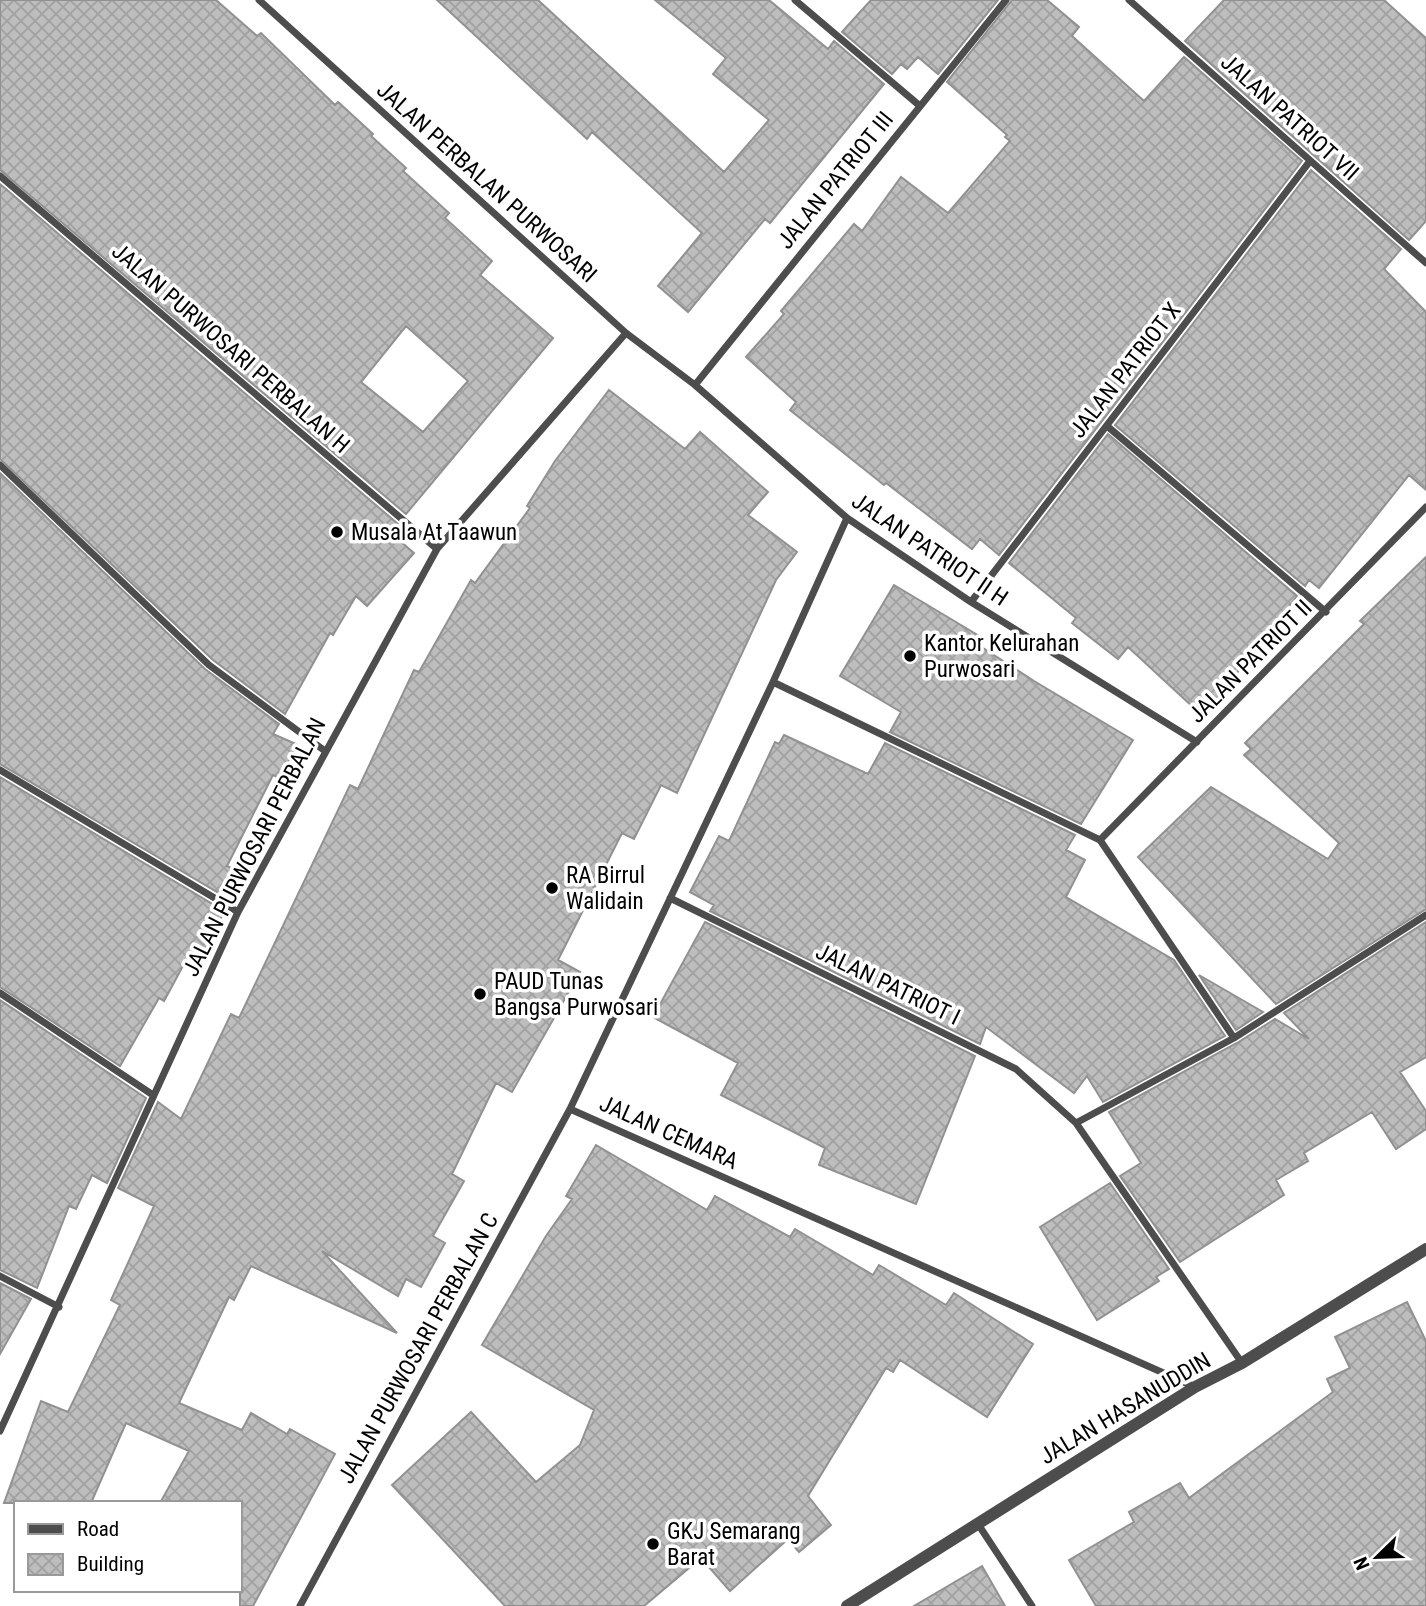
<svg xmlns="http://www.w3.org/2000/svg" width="1426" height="1606" viewBox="0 0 1426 1606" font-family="'Roboto Condensed',sans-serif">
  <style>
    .building { fill: url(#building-cross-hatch); stroke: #919191; stroke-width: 2; fill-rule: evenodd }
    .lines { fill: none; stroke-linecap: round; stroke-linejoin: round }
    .minor { stroke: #4d4d4d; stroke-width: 7 }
    .tertiary { stroke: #4d4d4d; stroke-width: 12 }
    .poi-dot { fill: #000; stroke: #fff; stroke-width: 2.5 }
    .labels { text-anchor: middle; stroke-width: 7; stroke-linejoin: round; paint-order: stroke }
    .street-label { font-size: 23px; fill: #000; stroke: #fff }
    .poi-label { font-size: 23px; fill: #000; stroke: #fff; text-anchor: start }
  </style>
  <defs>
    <pattern id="building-cross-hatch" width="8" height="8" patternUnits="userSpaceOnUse" patternTransform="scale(1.75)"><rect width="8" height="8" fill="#bdbdbd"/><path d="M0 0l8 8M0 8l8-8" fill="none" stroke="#a1a1a1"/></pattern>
  </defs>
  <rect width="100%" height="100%" fill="#fff"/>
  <path class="building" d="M 0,0 L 216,0 L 257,36 L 261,33 L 335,105 L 338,102 L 373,134 L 371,136 L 406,168 L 403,171 L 449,213 L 445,218 L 492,261 L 480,275 L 553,338 L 406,514 L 0,170 ZM 406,326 L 468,381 L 423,432 L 361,382 Z
    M 437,0 L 538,0 L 724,172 L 769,120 L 713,74 L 726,58 L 655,0 L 769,0 L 828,49 L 834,41 L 884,84 L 770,223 L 765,219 L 688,312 L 658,286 L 702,233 L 592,132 L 587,139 Z
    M 871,0 L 998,0 L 938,74 L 918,57 L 907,69 L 901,64 L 892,74 L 842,32 Z
    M 1012,0 L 1047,0 L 1079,27 L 1072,36 L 1144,101 L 1184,57 L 1302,161 L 999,555 L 980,539 L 972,549 L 886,483 L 884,485 L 790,410 L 796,402 L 746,357 L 784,314 L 781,311 L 854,224 L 862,231 L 901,177 L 948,213 L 1010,141 L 1005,137 L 1007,135 L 947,82 Z
    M 1224,0 L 1384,0 L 1426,38 L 1426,221 L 1409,240 L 1185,41 Z
    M 1311,170 L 1401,249 L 1384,269 L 1426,312 L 1426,490 L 1409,475 L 1319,588 L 1309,580 L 1305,586 L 1115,425 Z
    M 0,184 L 398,524 L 391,533 L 414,553 L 367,606 L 356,596 L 333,635 L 330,633 L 285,714 L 213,660 L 0,459 Z
    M 609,390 L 685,449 L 700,432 L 768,492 L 748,515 L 797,552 L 776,580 L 677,793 L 661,785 L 634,839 L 622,833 L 558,960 L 580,972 L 512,1092 L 496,1083 L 452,1174 L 464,1181 L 433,1236 L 445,1243 L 421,1287 L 406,1279 L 398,1296 L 322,1251 L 397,1333 L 251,1266 L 234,1300 L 229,1297 L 179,1403 L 242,1430 L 251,1413 L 287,1434 L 290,1429 L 335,1454 L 253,1606 L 240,1606 L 240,1503 L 160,1503 L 189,1451 L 126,1423 L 91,1503 L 4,1503 L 41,1401 L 68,1412 L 120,1305 L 111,1300 L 154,1206 L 118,1188 L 158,1102 L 181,1119 L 231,1014 L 239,1018 L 350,785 L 358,789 L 414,670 L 419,672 L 471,580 L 475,583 L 530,508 L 527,506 L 555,461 Z
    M 1108,434 L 1297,596 L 1208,710 L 1199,702 L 1194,708 L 1128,647 L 1118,659 L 1072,623 L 1076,618 L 1009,563 Z
    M 0,473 L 205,669 L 279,724 L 273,734 L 296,744 L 281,779 L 273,775 L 227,866 L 240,872 L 229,899 L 0,764 Z
    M 1426,557 L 1426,909 L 1276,1004 L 1138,857 L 1211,787 L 1328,859 L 1339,843 L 1244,755 L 1251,749 L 1245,743 L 1364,624 L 1360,621 Z
    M 894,585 L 981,637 L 977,644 L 1034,681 L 1133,740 L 1081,824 L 890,732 L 901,712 L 840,676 Z
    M 784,735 L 868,774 L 885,743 L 1075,835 L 1066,850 L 1085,860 L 1066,897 L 1174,960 L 1225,1036 L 1103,1102 L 1087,1076 L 1074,1093 L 986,1027 L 980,1044 L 710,911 L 714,905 L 690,892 L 719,836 L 729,841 L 775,742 L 779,744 Z
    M 0,777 L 224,911 L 198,970 L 184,964 L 164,1001 L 159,998 L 120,1066 L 0,987 Z
    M 705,922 L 975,1056 L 916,1204 L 819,1165 L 825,1148 L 721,1095 L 738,1063 L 653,1017 Z
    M 1426,922 L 1426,1057 L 1400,1072 L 1426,1111 L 1426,1129 L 1396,1149 L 1372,1112 L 1304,1153 L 1308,1161 L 1276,1180 L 1284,1195 L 1180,1262 L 1120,1176 L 1141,1163 L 1109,1112 L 1237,1043 L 1275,1019 L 1309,1039 L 1284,1013 Z
    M 1199,975 L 1263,1012 L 1236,1030 Z
    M 0,1000 L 146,1098 L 107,1183 L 92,1175 L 76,1209 L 69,1206 L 37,1288 L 0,1270 Z
    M 596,1145 L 707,1210 L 715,1196 L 790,1237 L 795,1229 L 873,1275 L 879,1265 L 946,1305 L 954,1293 L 1033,1344 L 987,1417 L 900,1360 L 893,1372 L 886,1368 L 808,1496 L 831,1525 L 799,1552 L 788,1539 L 730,1591 L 701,1558 L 644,1606 L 505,1606 L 392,1485 L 471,1412 L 536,1482 L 580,1445 L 594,1410 L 482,1345 L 546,1236 L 572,1199 L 566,1196 Z
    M 1110,1183 L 1169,1269 L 1156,1277 L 1159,1281 L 1097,1320 L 1040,1227 Z
    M 0,1283 L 31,1299 L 0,1354 Z
    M 1407,1302 L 1426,1341 L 1426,1606 L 1096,1606 L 1069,1560 L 1134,1522 L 1129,1512 L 1180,1483 L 1189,1498 L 1333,1392 L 1327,1379 L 1350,1368 L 1335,1337 Z
    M 982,1566 L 1005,1606 L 914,1606 Z"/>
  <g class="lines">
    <path class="minor" d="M 259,0 L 626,333 L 695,385 L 847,518 L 971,602 L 1197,742
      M 795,0 L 920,106
      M 1129,0 L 1426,263
      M 0,176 L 437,549
      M 695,385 L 1006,0
      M 1107,426 L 1326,612
      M 0,465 L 209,665 L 325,751
      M 971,602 L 1310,161
      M 773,682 L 1100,840 L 1234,1038
      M 0,770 L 238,912
      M 1100,840 L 1426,507
      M 670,898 L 1016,1069 L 1076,1123 L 1242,1363
      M 0,993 L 153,1095
      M 570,1109 L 1195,1387
      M 1076,1123 L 1234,1038 L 1426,915
      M 0,1276 L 59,1307
      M 0,1431 L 238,912 L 437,549 L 626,333
      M 978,1524 L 1032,1606
      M 300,1606 L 570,1109 L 773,682 L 847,518"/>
    <path class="tertiary" d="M 847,1606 L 1195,1387 L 1242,1363 L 1426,1249"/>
  </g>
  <g class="poi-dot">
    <circle cx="337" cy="532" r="7"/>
    <circle cx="910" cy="656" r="7"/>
    <circle cx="552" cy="888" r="7"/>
    <circle cx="480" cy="994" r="7"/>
    <circle cx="653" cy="1544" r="7"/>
  </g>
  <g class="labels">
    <g class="street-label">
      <text transform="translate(1290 117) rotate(42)" y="8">JALAN PATRIOT VII</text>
      <text transform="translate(835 180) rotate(-51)" y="8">JALAN PATRIOT III</text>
      <text transform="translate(487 182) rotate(42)" y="8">JALAN PERBALAN PURWOSARI</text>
      <text transform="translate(231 348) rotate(41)" y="8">JALAN PURWOSARI PERBALAN H</text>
      <text transform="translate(1125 370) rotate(-52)" y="8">JALAN PATRIOT X</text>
      <text transform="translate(930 549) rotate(34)" y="8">JALAN PATRIOT II H</text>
      <text transform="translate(1250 661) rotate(-45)" y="8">JALAN PATRIOT II</text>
      <text transform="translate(254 847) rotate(-63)" y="8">JALAN PURWOSARI PERBALAN</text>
      <text transform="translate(888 984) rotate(26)" y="8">JALAN PATRIOT I</text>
      <text transform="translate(669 1132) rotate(24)" y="8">JALAN CEMARA</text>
      <text transform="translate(418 1348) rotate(-61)" y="8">JALAN PURWOSARI PERBALAN C</text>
      <text transform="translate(1125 1408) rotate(-31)" y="8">JALAN HASANUDDIN</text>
    </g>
    <g class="poi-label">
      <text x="351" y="540">Musala At Taawun</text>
      <text x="924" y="651">Kantor Kelurahan<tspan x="924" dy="26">Purwosari</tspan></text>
      <text x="566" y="883">RA Birrul<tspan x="566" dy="26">Walidain</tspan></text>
      <text x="494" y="989">PAUD Tunas<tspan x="494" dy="26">Bangsa Purwosari</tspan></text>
      <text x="667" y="1539">GKJ Semarang<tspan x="667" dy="26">Barat</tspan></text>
    </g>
  </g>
  <rect x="14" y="1501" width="228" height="91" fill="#ffffff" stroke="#999999" stroke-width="2"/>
  <rect x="28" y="1524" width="35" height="10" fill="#4d4d4d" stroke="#999999" stroke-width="2"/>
  <text x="77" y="1536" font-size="21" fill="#000000">Road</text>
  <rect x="28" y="1554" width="35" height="21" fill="url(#building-cross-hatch)" stroke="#999999" stroke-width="2"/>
  <text x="77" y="1571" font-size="21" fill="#000000">Building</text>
  <g transform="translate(1377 1557) rotate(247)" stroke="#ffffff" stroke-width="5" paint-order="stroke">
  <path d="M0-5L12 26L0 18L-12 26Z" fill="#000000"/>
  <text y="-10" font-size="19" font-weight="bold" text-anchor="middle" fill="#000000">N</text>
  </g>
</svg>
